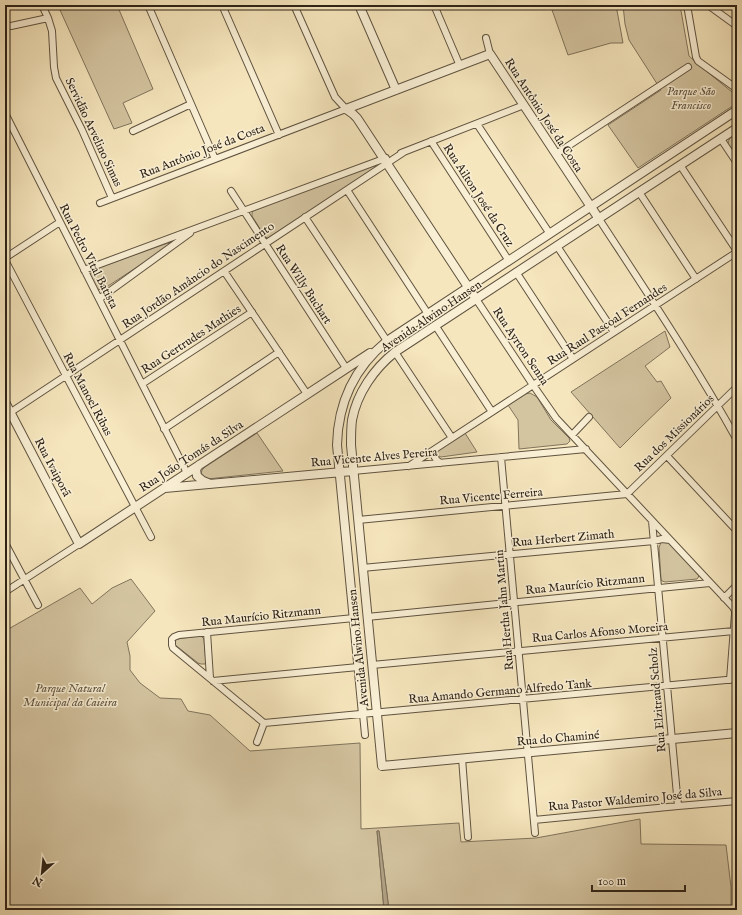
<svg xmlns="http://www.w3.org/2000/svg" width="742" height="915" viewBox="0 0 742 915" font-family="'IM FELL English',serif">
  <style>
    .green { fill: #d4c5a1; stroke: #80745c }
    .water { fill: #b2a385; stroke: #7d6f59 }
    .lines { fill: none; stroke-linecap: round; stroke-linejoin: round }
    .minor-casing { stroke: #5f5340; stroke-width: 8 }
    .tertiary-casing { stroke: #5f5340; stroke-width: 10 }
    .minor { stroke: #f9efd4; stroke-width: 6 }
    .tertiary { stroke: #f9efd4; stroke-width: 8 }
    .labels { text-anchor: middle; stroke-width: 3; stroke-linejoin: round; paint-order: stroke }
    .park-label { font-size: 12px; font-style: italic; fill: #5f5340; stroke: #f9efd4 }
    .street-label { font-size: 12px; fill: #2d2217; stroke: #f9efd4 }
  </style>
  <rect width="100%" height="100%" fill="#f6e6bd"/>
  <filter id="stains"><feTurbulence type="fractalNoise" baseFrequency=".005" numOctaves="4"/><feColorMatrix values="0 0 0 0 .2 0 0 0 0 .09 0 0 0 0 .02 0 0 0 .5 -.17"/></filter>
  <radialGradient id="worn" r=".72"><stop offset=".6" stop-color="#630" stop-opacity="0"/><stop offset="1" stop-color="#630" stop-opacity=".3"/></radialGradient>
  <path class="green" d="M 73,5 L 117,5 L 153,89 L 123,103 L 132,123 L 114,129 L 60,10 Z
    M 555,5 L 616,5 L 623,43 L 611,43 L 568,55 L 551,7 Z
    M 623,5 L 680,5 L 689,56 L 700,66 L 737,96 L 737,103 L 638,168 L 608,125 L 661,90 L 629,40 L 625,24 Z
    M 737,133 L 737,158 L 728,144 C 728,138 733,136 737,133 Z
    M 377,163 L 379,164 L 380,165 L 268,238 L 265,237 L 252,216 L 252,213 L 253,211 Z
    M 168,243 L 169,244 L 169,246 L 102,290 L 97,289 C 93,282 88,277 92,270 Z
    M 665,331 L 670,347 L 645,366 L 657,382 L 661,381 L 671,398 L 638,430 L 620,448 L 571,392 Z
    M 530,393 L 537,397 L 551,420 L 569,438 L 570,441 L 567,444 L 519,449 L 518,420 L 508,405 L 525,394 Z
    M 257,433 L 283,471 L 207,479 L 204,477 L 201,474 L 202,470 L 205,467 Z
    M 465,433 L 477,452 L 441,457 L 437,455 L 437,451 Z
    M 661,542 L 668,542 L 699,575 L 698,578 L 697,579 L 665,582 L 662,581 L 661,579 L 659,548 Z
    M 131,579 L 155,611 L 127,642 L 130,656 L 130,670 L 140,683 L 160,698 L 181,699 L 188,711 L 210,715 L 250,751 L 360,743 L 361,829 L 459,823 L 461,842 L 536,838 L 640,819 L 641,844 L 726,845 L 731,887 L 731,910 L 389,910 L 379,831 L 377,831 L 384,910 L 5,910 L 5,631 L 80,588 L 92,604 L 112,588 Z
    M 199,636 L 201,636 L 204,639 L 206,662 L 205,664 L 201,664 L 198,663 L 174,644 L 175,640 L 177,639 Z"/>
  <path class="water" d="M 377,831 L 379,831 L 389,910 L 384,910 Z"/>
  <g class="lines">
    <g class="minor-casing">
      <path id="minor" d="M 42,5 L 48,18 L 52,31 L 54,67 L 56,78 L 82,130 L 112,198
        M 148,5 L 215,159
        M 222,5 L 279,135
        M 434,5 L 460,66
        M 687,5 L 696,57 L 698,61 L 737,89
        M 708,5 L 737,26
        M 11,26 L 48,18
        M 486,38 L 490,54
        M 5,113 L 187,473
        M 477,124 L 550,234
        M 133,131 L 191,104
        M 721,139 L 737,163
        M 431,141 L 509,261
        M 401,153 L 524,105
        M 556,154 L 688,67
        M 680,165 L 737,251
        M 347,190 L 428,314
        M 231,191 L 346,368
        M 639,192 L 696,279
        M 100,203 L 346,109 L 335,97 L 294,5
        M 305,217 L 387,341
        M 599,219 C 646,291 695,364 737,440
        M 557,246 L 614,332
        M 5,258 L 60,222
        M 5,260 L 151,537
        M 84,270 L 386,158
        M 224,271 L 307,394
        M 516,272 L 573,359
        M 99,299 L 190,233
        M 476,299 L 533,385 L 556,418 L 733,607 L 735,611 L 735,614 L 730,680
        M 435,325 L 492,412
        M 395,352 L 452,438
        M 142,384 L 252,312
        M 5,416 L 404,152
        M 164,429 L 279,352
        M 572,435 L 589,417
        M 434,450 C 433,456 435,459 440,463
        M 667,456 L 737,531
        M 501,457 L 535,833
        M 409,466 L 737,252
        M 353,471 L 586,449
        M 358,520 L 627,494 L 737,387
        M 652,521 L 678,806
        M 5,543 L 38,605
        M 362,568 L 654,541 L 662,539 L 670,540
        M 8,590 L 79,544
        M 724,598 L 737,585
        M 367,617 L 710,583
        M 207,632 L 210,678
        M 372,665 L 734,631
        M 213,681 L 358,667
        M 363,714 L 365,735
        M 264,723 L 737,679
        M 264,723 L 173,648 L 172,645 L 172,639 L 174,637 L 179,635 L 354,618
        M 257,742 L 264,723
        M 462,758 L 468,837
        M 534,820 L 678,806 L 737,801"/>
    </g>
    <g class="tertiary-casing">
      <path id="tertiary" d="M 359,5 L 396,90
        M 346,109 L 490,54 L 599,219
        M 346,109 L 353,114 L 357,118 L 476,299
        M 737,128 L 395,352 C 374,369 357,393 352,420 C 351,428 351,437 351,445 L 382,766 L 737,733
        M 5,402 L 79,544 L 370,353
        M 199,465 L 196,469 L 197,476 L 203,481 L 208,483
        M 165,488 L 353,471
        M 363,714 L 337,445 C 338,402 354,368 387,341 L 737,110"/>
    </g>
    <use href="#minor" class="minor"/>
    <use href="#tertiary" class="tertiary"/>
  </g>
  <g class="labels">
    <g class="park-label">
      <text x="691" y="95">Parque São<tspan x="691" dy="14">Francisco</tspan></text>
      <text x="70" y="692">Parque Natural<tspan x="70" dy="14">Municipal da Caieira</tspan></text>
    </g>
    <g class="street-label">
      <text transform="translate(544 115) rotate(57)" y="4">Rua Antônio José da Costa</text>
      <text transform="translate(94 132) rotate(65)" y="4">Servidão Arvelino Simas</text>
      <text transform="translate(202 151) rotate(-21)" y="4">Rua Antônio José da Costa</text>
      <text transform="translate(479 195) rotate(57)" y="4">Rua Ailton José da Cruz</text>
      <text transform="translate(89 256) rotate(63)" y="4">Rua Pedro Vital Batista</text>
      <text transform="translate(198 275) rotate(-34)" y="4">Rua Jordão Amâncio do Nascimento</text>
      <text transform="translate(304 284) rotate(57)" y="4">Rua Willy Buchart</text>
      <text transform="translate(431 316) rotate(-34)" y="4">Avenida Alwino Hansen</text>
      <text transform="translate(607 324) rotate(-33)" y="4">Rua Raul Pascoal Fernandes</text>
      <text transform="translate(191 339) rotate(-33)" y="4">Rua Gertrudes Mathies</text>
      <text transform="translate(521 346) rotate(56)" y="4">Rua Ayrton Senna</text>
      <text transform="translate(88 394) rotate(62)" y="4">Rua Manoel Ribas</text>
      <text transform="translate(674 433) rotate(-44)" y="4">Rua dos Missionários</text>
      <text transform="translate(191 456) rotate(-33)" y="4">Rua João Tomás da Silva</text>
      <text transform="translate(374 457) rotate(-5)" y="4">Rua Vicente Alves Pereira</text>
      <text transform="translate(53 467) rotate(62)" y="4">Rua Ivaiporã</text>
      <text transform="translate(491 496) rotate(-5)" y="4">Rua Vicente Ferreira</text>
      <text transform="translate(563 538) rotate(-5)" y="4">Rua Herbert Zimath</text>
      <text transform="translate(585 584) rotate(-6)" y="4">Rua Maurício Ritzmann</text>
      <text transform="translate(504 610) rotate(-95)" y="4">Rua Hertha Jahn Martin</text>
      <text transform="translate(261 616) rotate(-6)" y="4">Rua Maurício Ritzmann</text>
      <text transform="translate(600 632) rotate(-5)" y="4">Rua Carlos Afonso Moreira</text>
      <text transform="translate(358 648) rotate(-96)" y="4">Avenida Alwino Hansen</text>
      <text transform="translate(500 691) rotate(-5)" y="4">Rua Amando Germano Alfredo Tank</text>
      <text transform="translate(657 700) rotate(-95)" y="4">Rua Elzitraud Scholz</text>
      <text transform="translate(558 738) rotate(-5)" y="4">Rua do Chaminé</text>
      <text transform="translate(635 799) rotate(-5)" y="4">Rua Pastor Waldemiro José da Silva</text>
    </g>
  </g>
  <rect width="742" height="915" fill="none" stroke="#f6e6bd" stroke-width="20"/>
  <rect x="6" y="6" width="730" height="903" fill="none" stroke="#2d2217" stroke-width="2"/>
  <rect x="10" y="10" width="722" height="895" fill="none" stroke="#2d2217"/>
  <g transform="translate(42 873) rotate(207)" stroke="#f9efd4" stroke-width="3" paint-order="stroke">
  <path d="M0-3L7 15L0 10L-7 15Z" fill="#2d2217"/>
  <text y="-6" font-size="11" font-weight="bold" text-anchor="middle" fill="#2d2217">N</text>
  </g>
  <path d="M592 885v6h93v-6" fill="none" stroke="#2d2217" stroke-width="2"/>
  <text x="598" y="885" font-size="12" fill="#2d2217" stroke="#f9efd4" stroke-width="3" paint-order="stroke">100 m</text>
  <rect width="100%" height="100%" filter="url(#stains)"/>
  <rect width="100%" height="100%" fill="url(#worn)"/>
</svg>
